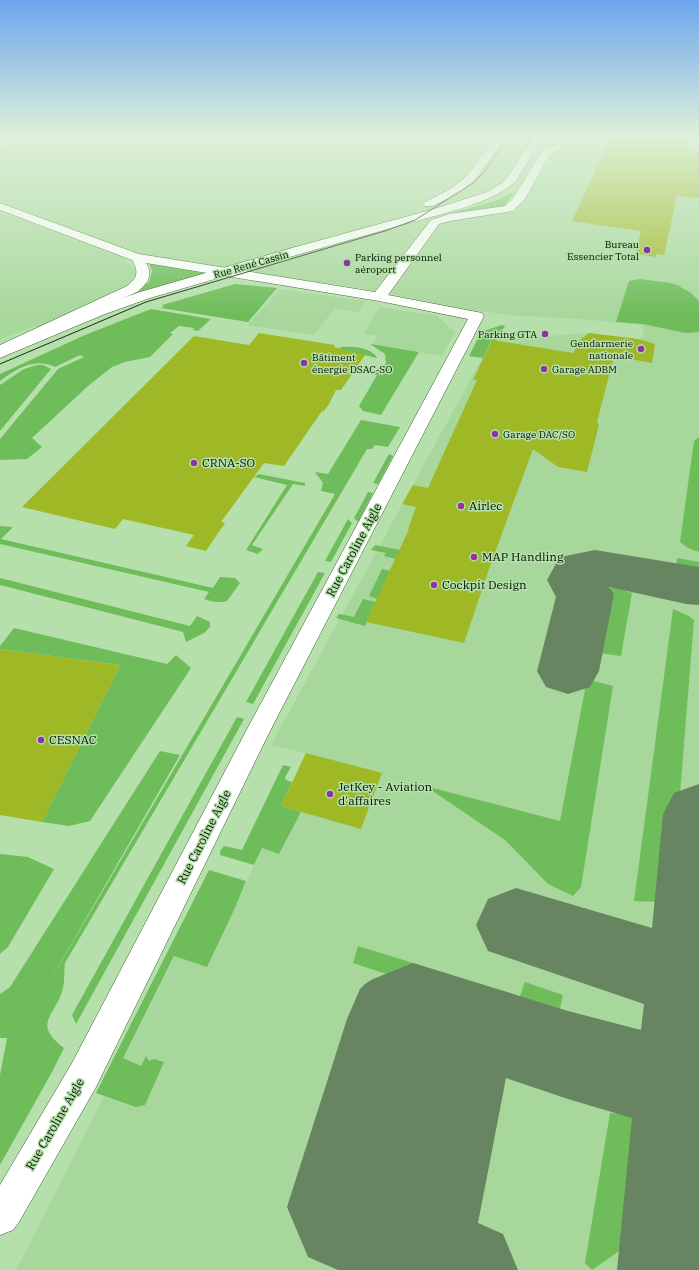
<svg xmlns="http://www.w3.org/2000/svg" width="699" height="1270" font-family="'IBM Plex Serif',serif">
<rect width="100%" height="100%" fill="#b5e0ab"/>
<g fill="#a8d79c">
<polygon points="0,137 699,137 699,1270 16,1270 175,956 191,962 211,959 306,753 271,745 492,340 589,333 638,339 642,338 644,330 641,329 642,325 580,319 509,315 460,308 355,287 218,268 143,255 0,202"/>
<polygon points="0,211 124,258 135,269 137,274 129,288 38,329 33,326 0,340"/>
<polygon points="280,289 366,301 358,312 335,308 314,335 248,325"/>
<polygon points="380,307 437,316 455,332 442,356 372,345 378,336 363,334"/>
</g>
<g fill="#6ebd5a">
<polygon points="514,192 503,208 458,213 456,212 495,201"/>
<polygon points="149,263 208,273 116,300 133,292 149,282 152,271"/>
<polygon points="640,279 670,283 681,286 680,287 690,292 699,301 699,332 685,333 643,324 616,322 629,281"/>
<polygon points="235,284 277,288 248,322 161,308 164,306 162,305"/>
<path d="M151,309L211,319L198,331L193,330L194,328L179,326L170,333L173,334L150,357L125,362L112,367L88,386L32,438L42,447L27,459L0,460V439L58,369L84,357L80,355L55,367C35,357 16,369 0,381V374L85,335Z"/>
<polygon points="502,325 505,326 496,341 491,341 483,358 469,356 481,332"/>
<polygon points="370,344 419,352 381,415 363,411 359,406 377,375 374,374 373,371 386,364 385,354"/>
<path d="M341,347C353,346 368,347 376,356L377,358L339,349Z"/>
<polygon points="37,365 43,365 51,369 0,431 0,385 24,369"/>
<path d="M361,420L400,427L388,447L375,445L372,449H367L65,963C64,972 65,983 62,992C53,1018 33,1024 64,1048L52,1072L0,1165V1075L7,1038H0V994L10,987L160,751L180,755L43,993L335,494L321,491L323,483L315,472L328,474Z"/>
<polygon points="699,437 699,552 688,548 680,542 694,441"/>
<polygon points="389,454 393,456 378,484 373,483"/>
<polygon points="259,474 305,483 305,486 293,484 252,545 263,549 258,554 246,550 287,485 254,477"/>
<polygon points="368,492 373,493 358,522 354,518"/>
<polygon points="348,519 352,523 331,562 325,561"/>
<path d="M0,526L13,527L1,539L213,588L220,577L235,578L240,583L227,601C218,603 213,602 204,599L209,592L0,544Z"/>
<polygon points="375,545 400,550 396,559 384,556 386,553 371,550"/>
<polygon points="677,558 699,562 699,571 676,571"/>
<polygon points="382,569 391,571 377,599 369,596"/>
<polygon points="318,572 325,573 253,704 246,702"/>
<polygon points="0,578 190,626 197,616 210,622 210,627 204,633 186,642 183,632 0,585"/>
<polygon points="613,587 632,593 621,656 599,653 593,649 604,592"/>
<polygon points="363,599 376,602 365,626 336,618 339,614 354,617"/>
<polygon points="673,609 689,616 694,620 672,893 660,902 634,901"/>
<polygon points="14,628 167,664 176,655 191,668 90,821 69,826 42,822 120,665 0,649 0,646"/>
<polygon points="587,679 613,686 581,887 573,896 548,884 505,840 425,786 560,821"/>
<polygon points="237,717 244,719 76,1024 72,1015"/>
<polygon points="283,765 291,767 285,777 286,780 292,782 281,806 301,812 279,854 262,848 254,865 220,855 220,851 224,846 242,850"/>
<polygon points="0,854 28,857 54,869 8,947 0,954"/>
<polygon points="209,870 246,881 235,908 207,967 174,956 123,1058 141,1066 146,1056 149,1061 154,1059 164,1062 145,1105 136,1107 96,1093"/>
<polygon points="358,946 520,996 525,982 563,995 555,1030 353,963"/>
<path d="M610,1113C633,1114 640,1114 651,1136L640,1230L622,1249L592,1270L585,1263Z"/>
</g>
<g fill="none" stroke-linecap="round" stroke-linejoin="round">
<g fill="#678560" fill-rule="evenodd">
<polygon points="595,550 699,567 699,605 686,604 609,587 614,594 599,671 590,687 568,694 546,687 537,671 556,597 547,580 558,560 565,556"/>
<polygon points="699,784 699,1270 617,1270 632,1118 568,1099 506,1078 478,1223 503,1234 518,1270 338,1270 308,1257 287,1207 347,1019 360,989 365,984 373,979 413,963 568,1011 641,1030 644,1004 488,951 476,925 488,899 516,888 652,928 663,814 674,793"/>
</g>
</g>
<g fill="#9fb826">
<polygon points="611,137 690,137 685,150 699,152 699,198 677,196 664,255 656,254 656,257 635,254 641,231 572,221"/>
<polygon points="259,333 335,345 334,347 365,355 341,390 336,390 329,404 324,411 322,411 284,466 264,463 221,522 225,523 206,551 186,546 194,535 123,519 115,529 22,507 194,336 249,345"/>
<polygon points="589,333 638,339 655,344 652,363 614,356 597,422 599,425 587,472 558,467 533,449 489,569 464,643 366,622 409,529 408,529 416,507 402,504 413,485 428,488 477,380 473,380 492,340 573,353 580,340"/>
<polygon points="0,649 120,665 42,822 0,815"/>
<polygon points="306,753 382,773 361,829 281,806"/>
</g>
<g fill="none" stroke-linecap="round" stroke-linejoin="round">
<defs>
<g id="minor">
<polygon points="496,137 506,137 475,180 460,192 433,206 425,206 423,204 425,202 452,188 467,176"/>
<path d="M533,137H543L516,181C495,202 441,214 412,222C375,233 338,243 300,254H292L290,251L292,248L434,209L487,192L502,183L508,177Z"/>
<path d="M557,144L562,147L549,156L525,199L513,211L450,221L439,224L388,295L477,312L482,313L484,316L269,733L96,1087L19,1222L13,1230L0,1235V1185L72,1063L245,733L468,319L379,301L146,263C154,275 147,284 137,292L0,355V345L127,286C138,278 139,271 132,260L0,210V203L139,254L375,292L431,220L449,214L505,206L514,197L541,152Z"/>
</g>
<g id="tertiary">
<polygon points="15,137 29,137 27,139 0,149 0,143"/>
<polygon points="296,247 300,248 302,251 300,254 150,298 105,314 0,358 0,348 95,308 140,292"/>
</g>
</defs>
<use href="#minor" stroke="#365b2d" stroke-width="1"/>
<use href="#tertiary" stroke="#365b2d" stroke-width="1"/>
<use href="#minor" fill="#fff" fill-rule="evenodd"/>
<use href="#tertiary" fill="#fff" fill-rule="evenodd"/>
<polyline stroke="#192a15" stroke-width="1" points="0,364 146,302 385,231 415,220 473,183 485,171 508,137"/>
</g>
<linearGradient id="sky" x2="0" y2="1"><stop stop-color="#6ca6ee"/><stop offset="0.43" stop-color="#def1d9"/><stop offset="1" stop-color="#def1d9" stop-opacity="0"/></linearGradient>
<rect width="699" height="315" fill="url(#sky)"/>
<g fill="#8c34a1" stroke="#b5e0ab" stroke-width="1.5">
<circle cx="647" cy="250" r="4"/>
<circle cx="347" cy="263" r="4"/>
<circle cx="545" cy="334" r="4"/>
<circle cx="641" cy="349" r="4"/>
<circle cx="304" cy="363" r="4"/>
<circle cx="544" cy="369" r="4"/>
<circle cx="495" cy="434" r="4"/>
<circle cx="194" cy="463" r="4"/>
<circle cx="461" cy="506" r="4"/>
<circle cx="474" cy="557" r="4"/>
<circle cx="434" cy="585" r="4"/>
<circle cx="41" cy="740" r="4"/>
<circle cx="330" cy="794" r="4"/>
</g>
<g text-anchor="middle" stroke-width="3" stroke-linejoin="round" paint-order="stroke">
<g font-size="10" fill="#061403" stroke="#b5e0ab" text-anchor="start">
<text x="639" y="248" text-anchor="end">Bureau<tspan x="639" dy="12">Essencier Total</tspan></text>
<text x="355" y="261">Parking personnel<tspan x="355" dy="12">aéroport</tspan></text>
<text x="537" y="338" text-anchor="end">Parking GTA</text>
<text x="633" y="347" text-anchor="end">Gendarmerie<tspan x="633" dy="12">nationale</tspan></text>
<text x="312" y="361">Bâtiment<tspan x="312" dy="12">énergie DSAC-SO</tspan></text>
<text x="552" y="373">Garage ADBM</text>
<text x="503" y="438">Garage DAC/SO</text>
</g>
<g font-size="10" fill="#061403" stroke="#b5e0ab">
<text transform="translate(251 264) rotate(-16)" y="4">Rue René Cassin</text>
</g>
<g font-size="12" fill="#061403" stroke="#b5e0ab" text-anchor="start">
<text x="202" y="467">CRNA-SO</text>
<text x="469" y="510">Airlec</text>
<text x="482" y="561">MAP Handling</text>
<text x="442" y="589">Cockpit Design</text>
<text x="49" y="744">CESNAC</text>
<text x="338" y="791">JetKey - Aviation<tspan x="338" dy="14">d'affaires</tspan></text>
</g>
<g font-size="12" fill="#061403" stroke="#b5e0ab">
<text transform="translate(354 550) rotate(-62)" y="4">Rue Caroline Aigle</text>
<text transform="translate(204 837) rotate(-63)" y="4">Rue Caroline Aigle</text>
<text transform="translate(55 1124) rotate(-60)" y="4">Rue Caroline Aigle</text>
</g>
</g>
</svg>
